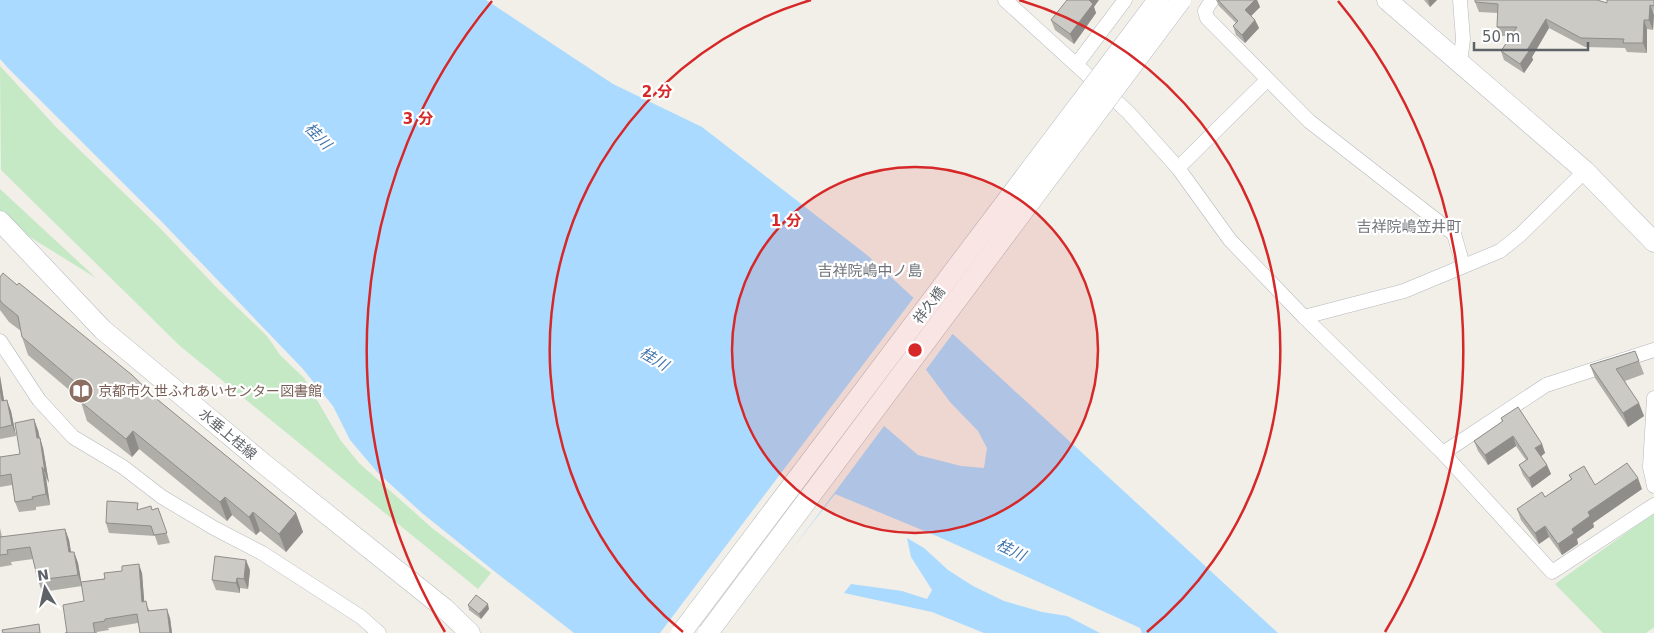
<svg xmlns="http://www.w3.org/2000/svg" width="1654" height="633" font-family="'DejaVu Sans','Noto Sans JP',sans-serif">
<rect width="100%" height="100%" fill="#f1efe8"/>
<g fill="#c5e8c5">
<polygon points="0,66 56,127 160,228 216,287 267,336 280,355 304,378 341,441 359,463 432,528 491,573 478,589 180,346 1,170"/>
<polygon points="0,189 96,278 9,224 0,214"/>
<polygon points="1654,513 1654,627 1646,633 1603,633 1555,584"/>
</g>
<g fill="#aadaff" fill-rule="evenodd">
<path d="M0,0H486L613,84L702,127L867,255L1278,633H1142L1140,628L939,537L835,494L727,633H574L494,571L422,513L378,473L350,440L333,406L302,368L162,222L7,67L0,59ZM924,367L950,402L978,431L987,448L984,468L961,466L918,455L883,425Z"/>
<polygon points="907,538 924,548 948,570 973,586 1004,601 1042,612 1067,616 1100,633 984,633 932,612 844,593 851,584 902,591 927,599 932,590 911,557"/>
</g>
<polygon fill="#f1efe8" points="915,296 954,332 730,633 660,633"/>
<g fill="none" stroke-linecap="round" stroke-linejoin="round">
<defs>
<g id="street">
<polyline points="1005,0 1128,112 1178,168 1230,240 1304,317 1443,453 1552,572 1654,505"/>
<polyline points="1212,0 1205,11 1207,18 1309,121 1454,234 1463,265"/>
<polyline points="1460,0 1463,39 1460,63"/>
<polyline points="1076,65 1125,0"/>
<polyline points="1178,168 1267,80"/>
<polyline points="1304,317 1404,291 1500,251 1520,235 1585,171"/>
<polyline points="0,341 39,400 73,437 123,467 162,497 214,528 262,553 361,617 379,633"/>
<polyline points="1654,398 1650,467 1654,486"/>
<polyline points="1443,453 1546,385 1654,350"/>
</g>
<g id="secondary">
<polyline points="1387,0 1585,171 1654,242"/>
<polyline points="0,221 103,330 264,464 444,608 470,633"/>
</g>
</defs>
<use href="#street" stroke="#b5b8bc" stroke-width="15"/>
<use href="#secondary" stroke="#b6babf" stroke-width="21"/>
<use href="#street" stroke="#fff" stroke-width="14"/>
<use href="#secondary" stroke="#fff" stroke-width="20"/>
<defs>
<g id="secondary-bridge">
<polyline points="681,633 1158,0"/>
<polyline points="708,633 1181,0"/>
</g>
</defs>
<use href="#secondary-bridge" stroke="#b6babf" stroke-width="21" stroke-linecap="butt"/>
<use href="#secondary-bridge" stroke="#fff" stroke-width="20"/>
</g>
<g fill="#afaea9">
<polygon points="1216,0 1257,0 1260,7 1251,16 1255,20 1259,28 1245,43 1236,35 1233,26 1236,23 1219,6"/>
<polygon points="1424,0 1437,0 1430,7"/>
<polygon points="1654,0 1653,30 1647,29 1647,53 1627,52 1625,48 1585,47 1549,28 1532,57 1533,60 1524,73 1504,60 1501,51 1511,36 1500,36 1497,27 1498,13 1479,12 1475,2 1607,3"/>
<polygon points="1094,7 1096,13 1074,44 1055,30 1051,20"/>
<polygon points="0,277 158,400 296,513 303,532 286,552 260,531 256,535 232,515 227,521 139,449 132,457 87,421 81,402 81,400 28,355 22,337 21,331 9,322 0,310"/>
<polygon points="1635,351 1644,374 1625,381 1644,416 1628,427 1595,378 1590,365"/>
<polygon points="0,376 4,401 11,411 16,436 0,439"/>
<polygon points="1501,418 1542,444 1545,453 1541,456 1547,465 1551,474 1532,488 1523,475 1519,465 1526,460 1516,446 1488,465 1478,451 1474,441 1502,422"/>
<polygon points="38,430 40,438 43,448 49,483 46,478 50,505 36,507 36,510 19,512 15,502 12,485 0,487 0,457 20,454"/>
<polygon points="1569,475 1595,485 1642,489 1593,523 1594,527 1577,539 1578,544 1562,555 1549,537 1539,544 1521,520 1517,509 1545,497 1571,479"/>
<polygon points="158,508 170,543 158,545 155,536 109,533 106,523 140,509 152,510"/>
<polygon points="0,528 2,537 65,529 69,540 71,552 74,552 78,563 81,582 142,573 144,601 150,611 170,618 172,633 140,633 138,623 108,628 109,630 97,632 97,633 65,633 67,633 84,601 82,586 42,592 38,580 33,559 11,562 12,565 0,567"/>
<polygon points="250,570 248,589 240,588 240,593 216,590 212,580"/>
<polygon points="468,605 489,609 481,619 469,610"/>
</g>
<g fill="#8f8d8a">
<polygon points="1089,0 1099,0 1094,7 1096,13 1074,44 1070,34"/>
<polygon points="1255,0 1257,0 1260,7 1248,19 1245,10"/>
<polygon points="1428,0 1437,0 1430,7"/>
<polygon points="1650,5 1654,15 1653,30 1649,20"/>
<polygon points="1546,19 1549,28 1532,57 1533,60 1524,73 1520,64 1527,50"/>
<polygon points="1255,20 1259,28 1245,43 1242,35"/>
<polygon points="1644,20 1647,29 1647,53 1643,43"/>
<polygon points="0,376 6,412 2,401 0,388"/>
<polygon points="7,400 11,411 16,436 12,425"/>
<polygon points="1639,403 1644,416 1628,427 1623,413"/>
<polygon points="34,419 38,430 40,441 40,438 43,448 49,483 45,472 37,438"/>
<polygon points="133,431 139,449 132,457 126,439"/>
<polygon points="1513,436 1516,446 1488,465 1485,455"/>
<polygon points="1542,444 1545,453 1539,458 1535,448"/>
<polygon points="1547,465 1551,474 1532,488 1529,478"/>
<polygon points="42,467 46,478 50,505 46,494"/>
<polygon points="1638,478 1642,489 1593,523 1594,527 1577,539 1578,544 1562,555 1558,544 1588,512"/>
<polygon points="225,497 232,515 227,521 220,502"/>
<polygon points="253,512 260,531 256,535 249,517"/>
<polygon points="296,513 303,532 286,552 279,534"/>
<polygon points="1545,526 1549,537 1539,544 1535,533"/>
<polygon points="65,529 69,540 73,564 69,552"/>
<polygon points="74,552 78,563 82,586 78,575"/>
<polygon points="246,560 250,570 248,589 244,579"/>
<polygon points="139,564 142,573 145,611 142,602"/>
<polygon points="237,578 240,588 240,593 236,583"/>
<polygon points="488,604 489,609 481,619 479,614"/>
<polygon points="167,609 170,618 172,633 170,633"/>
</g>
<g fill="#cccac5" stroke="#8f8d8a">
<polygon points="1067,0 1089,0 1093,4 1070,34 1051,20"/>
<polygon points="1218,0 1255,0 1245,10 1255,20 1242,35 1233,26 1238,21"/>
<polygon points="1475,0 1597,0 1607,3 1607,0 1654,0 1654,6 1650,5 1649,20 1644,20 1643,43 1623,43 1624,39 1581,38 1546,19 1527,50 1529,51 1520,64 1501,51 1517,27 1497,27 1498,4 1475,2"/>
<polygon points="3,273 17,285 19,283 132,375 158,400 296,513 279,534 253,512 249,517 225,497 220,502 133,431 126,439 81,402 82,388 22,337 18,316 2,303 0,300 0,277"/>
<polygon points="1635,351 1639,361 1616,369 1639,403 1623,413 1590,365"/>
<polygon points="0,388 2,401 7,400 12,425 0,428"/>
<polygon points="1518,407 1542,444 1535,448 1547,465 1529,478 1519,465 1528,459 1513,436 1485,455 1474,441 1503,421 1501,418"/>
<polygon points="34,419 37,438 40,438 45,472 42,467 46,494 32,497 33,499 15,502 11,474 0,476 0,457 20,454 15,423"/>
<polygon points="1627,463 1638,478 1588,512 1590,516 1572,529 1574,533 1558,544 1545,526 1535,533 1517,509 1542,492 1545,497 1572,479 1569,475 1584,466 1595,485"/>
<polygon points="107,501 138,503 137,510 151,506 152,510 158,508 167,533 154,535 151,526 106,523"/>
<polygon points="65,529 69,552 74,552 78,575 38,580 30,547 7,550 8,554 0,555 0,537"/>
<polygon points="215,556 246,560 244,579 237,578 236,583 212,580"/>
<polygon points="139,564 142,602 146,601 148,611 167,609 170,633 140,633 137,614 105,619 105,621 93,623 95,633 65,633 67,633 63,605 84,601 81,582 105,579 104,573 122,571 122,566"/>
<polygon points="476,595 488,604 479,614 468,605"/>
<polygon points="39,624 40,633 3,633 2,630"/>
</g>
<circle cx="915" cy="350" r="183" fill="#d62828" fill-opacity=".12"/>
<g fill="none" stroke="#d62828" stroke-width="2.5">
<circle cx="915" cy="350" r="183"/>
<path d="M683 632A365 365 0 0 1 811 0M1019 0A365 365 0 0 1 1147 632"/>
<path d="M445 632A548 548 0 0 1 492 1M1338 1A548 548 0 0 1 1385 632"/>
</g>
<defs>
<symbol id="library-disc" viewBox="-11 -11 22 22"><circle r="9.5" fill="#8d6e63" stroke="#fff"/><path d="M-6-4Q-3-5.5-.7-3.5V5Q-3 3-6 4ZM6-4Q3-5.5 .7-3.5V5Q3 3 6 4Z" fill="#fff"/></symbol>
</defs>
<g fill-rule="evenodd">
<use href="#library-disc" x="67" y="377" width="28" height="28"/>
</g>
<g text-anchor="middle" stroke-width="4.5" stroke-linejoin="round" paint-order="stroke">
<g font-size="14" fill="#5f6368" stroke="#fff">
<text transform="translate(929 305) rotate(-53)" y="5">祥久橋</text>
<text transform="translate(228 434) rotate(40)" y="5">水垂上桂線</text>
</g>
<g font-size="14" fill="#785e54" stroke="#fff" text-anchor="start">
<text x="98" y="396">京都市久世ふれあいセンター図書館</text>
</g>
<g font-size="15" font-style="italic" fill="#4174aa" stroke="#fff">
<text transform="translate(318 136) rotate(46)" y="5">桂川</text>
<text transform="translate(654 359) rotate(31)" y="5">桂川</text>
<text transform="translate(1011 550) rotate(26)" y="5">桂川</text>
</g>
<g font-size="15" fill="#70757a" stroke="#fff">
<text x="1409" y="232">吉祥院嶋笠井町</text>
<text x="870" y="276">吉祥院嶋中ノ島</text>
</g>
</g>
<circle cx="915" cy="350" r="8" fill="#d62828" stroke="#fff" stroke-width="2.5"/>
<g font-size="15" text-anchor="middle" font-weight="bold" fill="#d62828" stroke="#fff" stroke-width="4.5" stroke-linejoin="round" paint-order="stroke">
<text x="657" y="97">2 分</text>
<text x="418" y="124">3 分</text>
<text x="786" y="226">1 分</text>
</g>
<g transform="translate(45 588) rotate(351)" stroke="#ffffff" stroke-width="4" paint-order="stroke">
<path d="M0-4L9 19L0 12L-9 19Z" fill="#5f6368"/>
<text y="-8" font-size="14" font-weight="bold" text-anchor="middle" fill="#5f6368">N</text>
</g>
<path d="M1474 42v8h114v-8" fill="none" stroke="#5f6368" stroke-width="2.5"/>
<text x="1482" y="42" font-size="15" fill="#5f6368" stroke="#ffffff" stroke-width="4" paint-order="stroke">50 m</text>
</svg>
